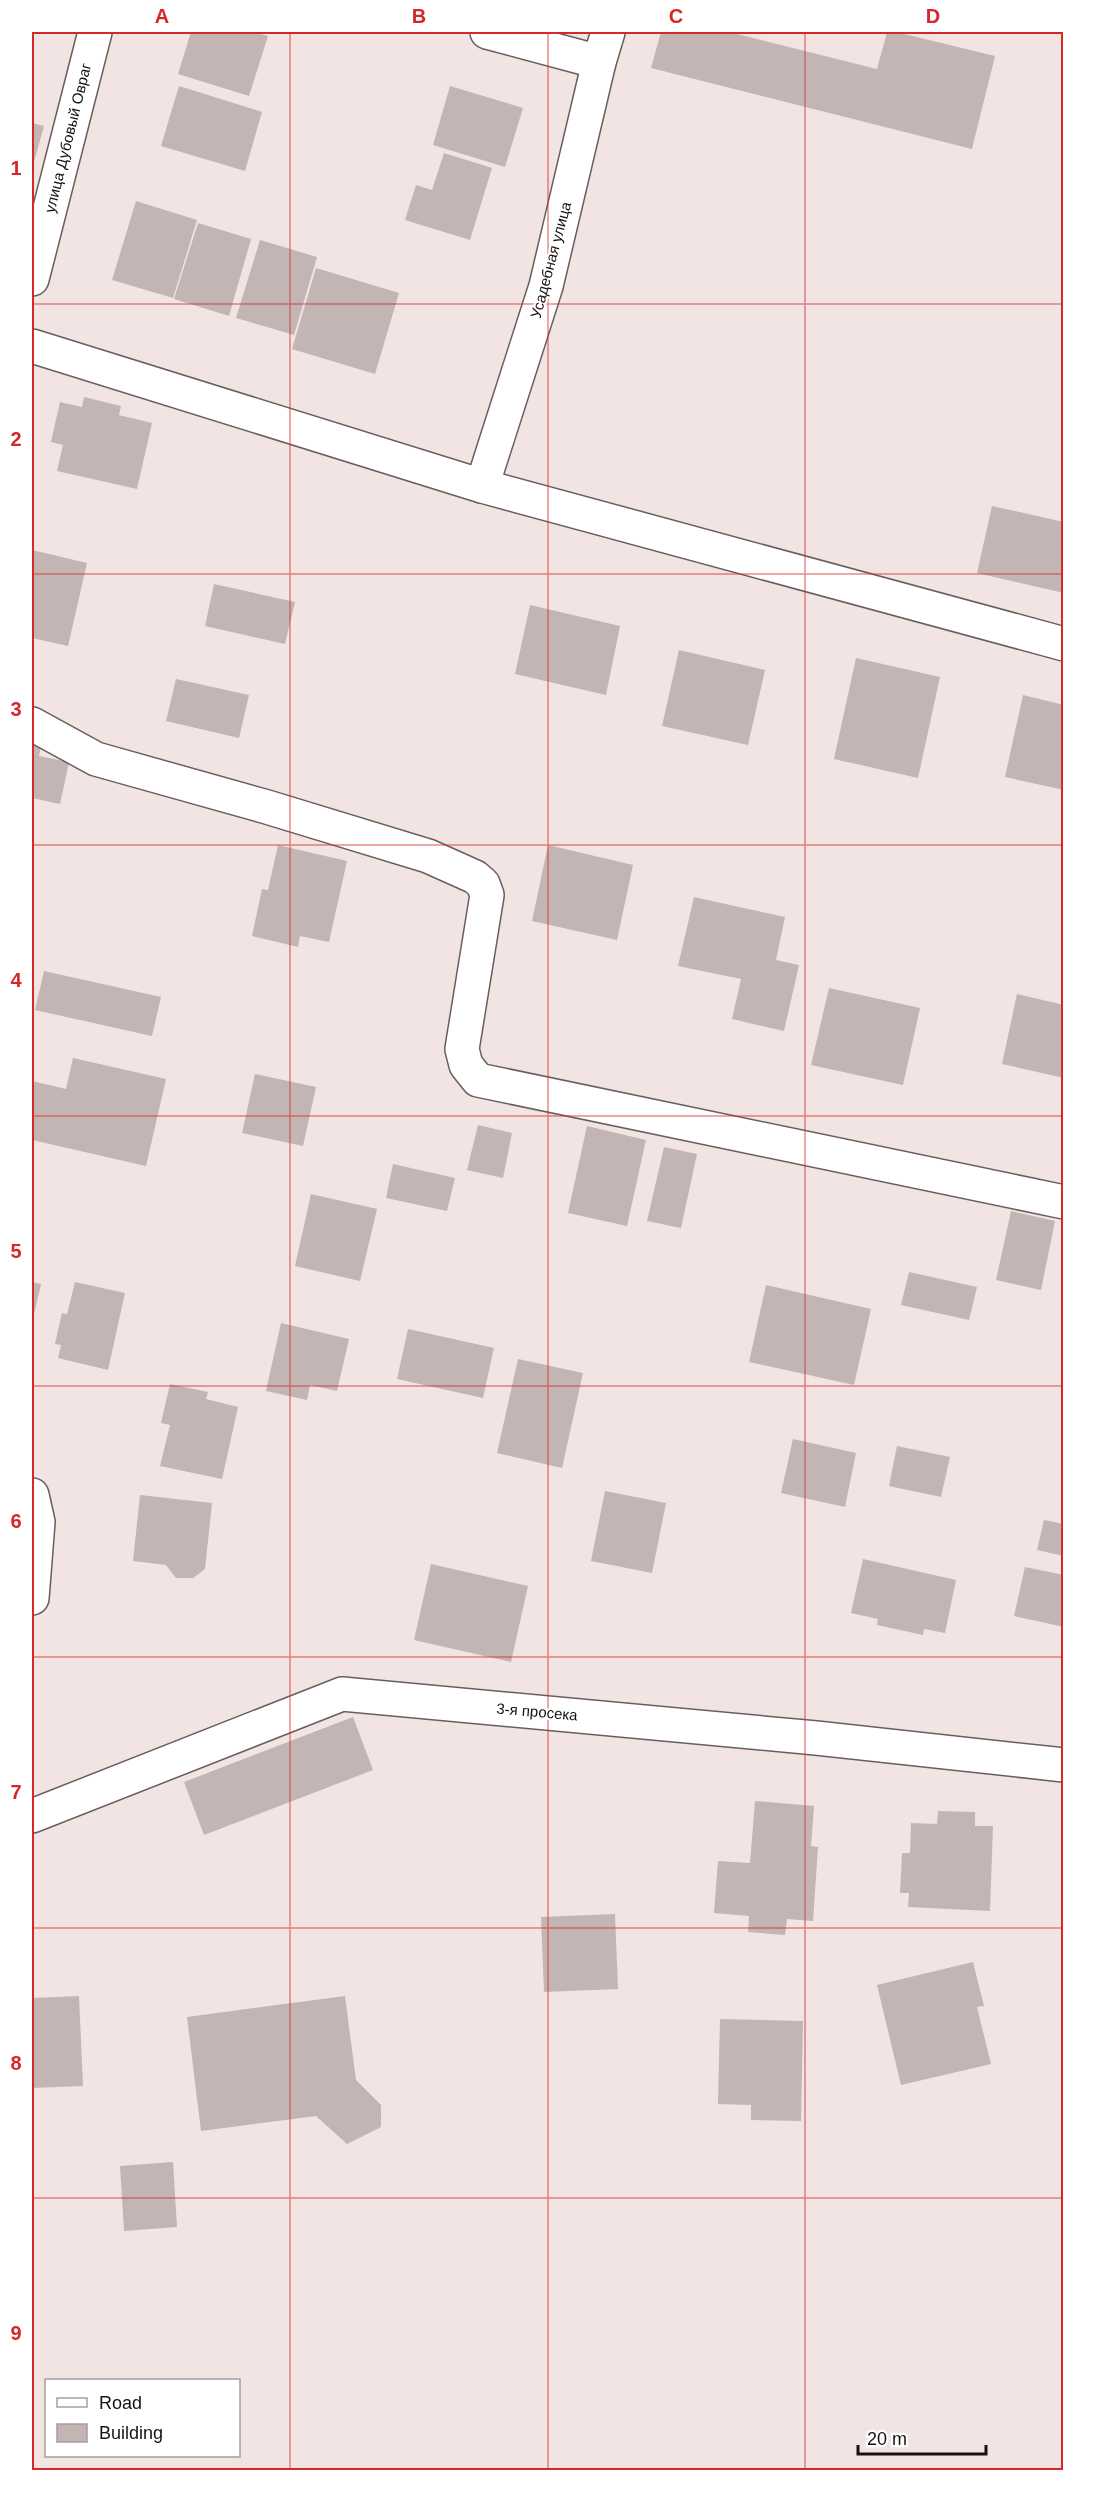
<svg xmlns="http://www.w3.org/2000/svg" width="1095" height="2502" font-family="Helvetica,sans-serif">
<rect width="100%" height="100%" fill="#f1e4e2"/>
<g fill="#c2b5b3">
<polygon points="191,32 253,32 268,36 249,96 178,74"/>
<polygon points="661,32 729,32 877,69 887,32 896,32 995,56 972,149 651,68"/>
<polygon points="179,86 262,112 245,171 161,146"/>
<polygon points="450,86 523,108 505,167 433,145"/>
<polygon points="32,123 44,126 32,169"/>
<polygon points="444,153 492,168 470,240 405,220 416,185 432,190"/>
<polygon points="136,201 197,220 173,298 112,280"/>
<polygon points="198,223 251,239 229,316 174,299"/>
<polygon points="260,240 317,257 294,335 236,318"/>
<polygon points="316,268 399,293 375,374 292,349"/>
<polygon points="84,397 121,406 119,415 152,423 137,489 57,471 63,445 51,442 60,402 82,407"/>
<polygon points="992,506 1064,522 1064,593 977,573"/>
<polygon points="32,550 87,563 68,646 32,638"/>
<polygon points="214,584 295,602 285,644 205,626"/>
<polygon points="530,605 620,626 606,695 515,674"/>
<polygon points="679,650 765,670 748,745 662,726"/>
<polygon points="856,658 940,677 918,778 834,759"/>
<polygon points="176,679 249,695 239,738 166,721"/>
<polygon points="1023,695 1064,705 1064,790 1005,777"/>
<polygon points="32,729 44,732 39,756 69,762 60,804 32,798"/>
<polygon points="278,845 347,861 329,942 300,936 298,947 252,936 262,889 268,890"/>
<polygon points="548,845 633,865 617,940 532,921"/>
<polygon points="694,897 785,917 776,960 799,965 784,1031 732,1019 741,979 678,966"/>
<polygon points="44,971 161,997 152,1036 35,1010"/>
<polygon points="829,988 920,1008 903,1085 811,1065"/>
<polygon points="1017,994 1064,1005 1064,1078 1002,1064"/>
<polygon points="73,1058 166,1079 146,1166 32,1140 32,1081 66,1089"/>
<polygon points="255,1074 316,1087 303,1146 242,1133"/>
<polygon points="478,1125 512,1133 503,1178 467,1170"/>
<polygon points="587,1126 646,1140 627,1226 568,1213"/>
<polygon points="664,1147 697,1154 681,1228 647,1221"/>
<polygon points="393,1164 455,1178 447,1211 386,1198"/>
<polygon points="311,1194 377,1209 360,1281 295,1266"/>
<polygon points="1011,1211 1055,1221 1041,1290 996,1280"/>
<polygon points="909,1272 977,1287 969,1320 901,1305"/>
<polygon points="32,1282 41,1284 32,1323"/>
<polygon points="75,1282 125,1293 108,1370 58,1358 61,1345 55,1344 62,1313 67,1314"/>
<polygon points="766,1285 871,1309 854,1385 749,1362"/>
<polygon points="281,1323 349,1339 337,1391 310,1385 307,1400 266,1391"/>
<polygon points="408,1329 494,1348 483,1398 397,1379"/>
<polygon points="518,1359 583,1373 562,1468 497,1453"/>
<polygon points="170,1384 208,1392 206,1399 238,1407 222,1479 160,1466 170,1425 161,1423"/>
<polygon points="793,1439 856,1453 845,1507 781,1493"/>
<polygon points="897,1446 950,1457 941,1497 889,1486"/>
<polygon points="605,1491 666,1503 652,1573 591,1561"/>
<polygon points="140,1495 212,1503 205,1569 193,1578 176,1578 166,1565 133,1561"/>
<polygon points="1044,1520 1064,1524 1064,1556 1037,1550"/>
<polygon points="863,1559 956,1580 945,1633 924,1629 923,1635 877,1625 878,1619 851,1613"/>
<polygon points="431,1564 528,1586 511,1662 414,1640"/>
<polygon points="1025,1567 1064,1575 1064,1627 1014,1616"/>
<polygon points="353,1717 373,1770 204,1835 184,1782"/>
<polygon points="755,1801 814,1806 811,1846 818,1847 813,1921 787,1919 785,1935 748,1932 749,1916 714,1913 718,1861 750,1863"/>
<polygon points="938,1811 975,1812 975,1826 993,1826 990,1911 908,1907 909,1893 900,1893 902,1853 910,1853 911,1823 937,1824"/>
<polygon points="615,1914 618,1989 544,1992 541,1917"/>
<polygon points="973,1962 984,2006 977,2007 991,2064 901,2085 877,1985"/>
<polygon points="79,1996 83,2086 32,2088 32,1998"/>
<polygon points="345,1996 356,2080 381,2105 381,2127 347,2144 316,2116 201,2131 187,2017"/>
<polygon points="720,2019 803,2021 801,2121 751,2120 751,2105 718,2104"/>
<polygon points="173,2162 177,2227 124,2231 120,2166"/>
</g>
<g fill="none" stroke-linecap="round" stroke-linejoin="round">
<defs>
<g id="minor">
<polyline points="487,32 599,62"/>
<polyline points="32,279 95,32"/>
<polyline points="32,346 482,486 1064,644"/>
<polyline points="482,486 546,286 599,62 608,32"/>
<polyline points="32,724 96,759 267,807 428,856 475,877 483,884 487,895 462,1049 466,1065 478,1080 1064,1202"/>
<polyline points="32,1495 38,1522 32,1598"/>
<polyline points="32,1816 342,1694 816,1738 1064,1765"/>
</g>
</defs>
<use href="#minor" stroke="#695e5c" stroke-width="36"/>
<use href="#minor" stroke="#fff" stroke-width="33"/>
</g>
<path fill="none" stroke="#d62828" stroke-width="1.5" stroke-opacity="0.55" d="M290,32V2470M548,32V2470M805,32V2470M32,304H1064M32,574H1064M32,845H1064M32,1116H1064M32,1386H1064M32,1657H1064M32,1928H1064M32,2198H1064"/>
<g text-anchor="middle" stroke-width="4.5" stroke-linejoin="round" paint-order="stroke">
<g font-size="15" fill="#171212" stroke="#fff">
<text transform="translate(68 138) rotate(-76)" y="5">улица Дубовый Овраг</text>
<text transform="translate(551 260) rotate(-75)" y="5">Усадебная улица</text>
<text transform="translate(537 1712) rotate(5)" y="5">3-я просека</text>
</g>
</g>
<rect width="1095" height="2502" fill="none" stroke="#ffffff" stroke-width="66"/>
<rect x="45" y="2379" width="195" height="78" fill="#ffffff" stroke="#a2a0a0" stroke-width="1.5"/>
<rect x="57" y="2398" width="30" height="9" fill="#ffffff" stroke="#a2a0a0" stroke-width="1.5"/>
<text x="99" y="2409" font-size="18" fill="#171212">Road</text>
<rect x="57" y="2424" width="30" height="18" fill="#c2b5b3" stroke="#a2a0a0" stroke-width="1.5"/>
<text x="99" y="2439" font-size="18" fill="#171212">Building</text>
<path d="M858 2445v9h128v-9" fill="none" stroke="#171212" stroke-width="3"/>
<text x="867" y="2445" font-size="18" fill="#171212" stroke="#ffffff" stroke-width="4.5" paint-order="stroke">20 m</text>
<rect x="33" y="33" width="1029" height="2436" fill="none" stroke="#d62828" stroke-width="2"/>
<g font-size="20" text-anchor="middle" font-weight="bold" fill="#d62828">
<text x="162" y="23">A</text>
<text x="419" y="23">B</text>
<text x="676" y="23">C</text>
<text x="933" y="23">D</text>
<text x="16" y="175">1</text>
<text x="16" y="446">2</text>
<text x="16" y="716">3</text>
<text x="16" y="987">4</text>
<text x="16" y="1258">5</text>
<text x="16" y="1528">6</text>
<text x="16" y="1799">7</text>
<text x="16" y="2070">8</text>
<text x="16" y="2340">9</text>
</g>
</svg>
